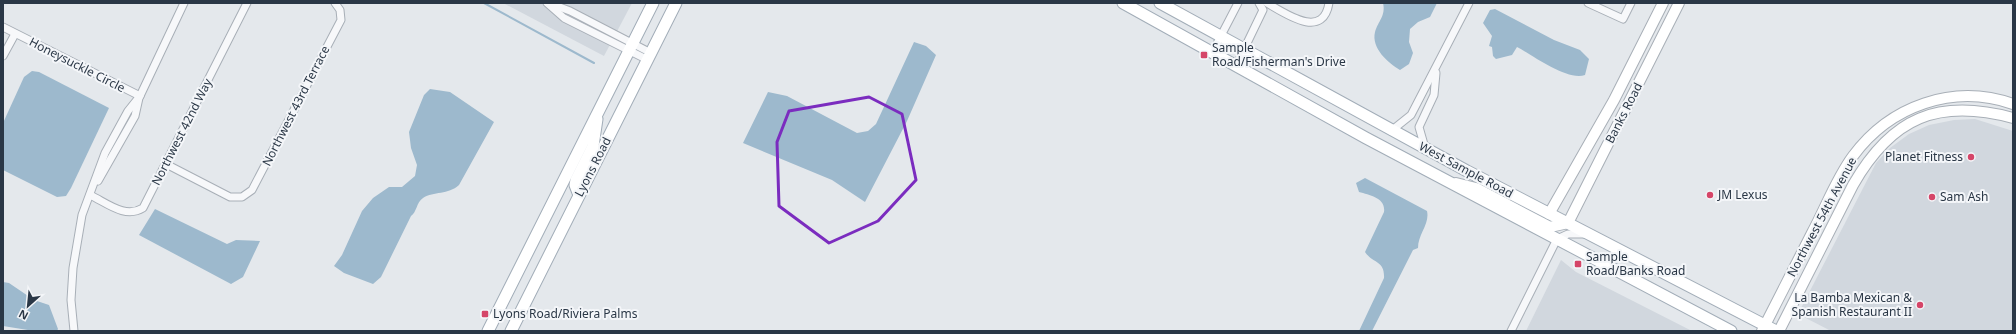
<svg xmlns="http://www.w3.org/2000/svg" width="2016" height="334" font-family="'Noto Sans',sans-serif">
<rect width="100%" height="100%" fill="#e4e8ec"/>
<g fill="#d1d7de">
<polygon points="503,3 632,3 604,56"/>
<polygon points="1975,119 2013,131 2013,331 1831,331 1798,314 1876,163 1890,148 1909,134 1929,125 1954,120"/>
<polygon points="1561,260 1576,272 1692,331 1526,331"/>
</g>
<g fill="#9db9cd">
<path d="M1383,3H1437L1430,17L1418,22L1410,29L1409,42L1413,53L1409,64L1400,70C1388,63 1371,48 1375,32C1378,21 1386,16 1383,3Z"/>
<path d="M1495,9L1554,40L1580,50L1589,59L1585,75C1567,81 1534,56 1517,47L1512,55L1496,59L1493,56L1492,47L1489,46L1492,36L1483,23L1490,10Z"/>
<polygon points="914,42 926,46 936,55 907,121 865,202 832,180 743,143 768,92 787,96 857,133 868,131 876,124"/>
<polygon points="32,71 39,72 109,108 71,188 66,196 57,197 3,170 3,123 24,77"/>
<path d="M430,89L450,92L494,122L459,185C448,195 434,191 423,198C416,203 417,212 411,216L381,277L373,284L344,273L334,266L342,255L362,211L373,198L389,187H402L415,176L417,165L411,148L409,132L424,95Z"/>
<path d="M1365,178L1427,211C1430,224 1418,234 1418,248L1413,250L1372,331H1359L1384,278C1385,260 1373,264 1365,252L1384,212C1386,198 1370,195 1359,192L1356,183Z"/>
<polygon points="155,209 227,244 236,240 260,241 243,277 231,284 139,235"/>
<polygon points="3,282 9,283 34,300 49,305 58,329 57,331 34,331 3,326"/>
</g>
<g fill="none" stroke-linecap="round" stroke-linejoin="round">
<polyline stroke="#9db9cd" stroke-width="2" points="484,3 594,63"/>
<defs>
<g id="street">
<polyline points="547,3 564,18 648,60"/>
<polyline points="549,3 570,11 651,53"/>
<path d="M1267,3C1286,14 1323,40 1329,3"/>
<polyline points="1588,3 1623,19 1631,3"/>
<polyline points="3,27 140,96"/>
<polyline points="1212,53 1238,3"/>
<polyline points="3,56 15,34"/>
<polyline points="1236,66 1263,10 1259,3"/>
<polyline points="1391,131 1411,115 1469,3"/>
<polyline points="1425,148 1419,127 1434,95 1436,73"/>
<polyline points="166,164 230,197 242,197 252,190 341,20 340,10 335,3"/>
<polyline points="98,181 135,116 139,98"/>
<path d="M90,195C107,203 125,219 143,208L247,3"/>
<polyline points="74,331 71,300 73,268 82,215 105,153 128,111 140,96 184,3"/>
<polyline points="1511,331 1557,239 1568,234 1585,234"/>
</g>
<g id="secondary">
<polyline points="1456,183 1476,188 1550,227 1568,223 1679,3"/>
<polyline points="1549,214 1614,100 1663,3"/>
<path d="M1762,331C1779,297 1796,264 1813,231C1826,207 1836,179 1853,156C1890,106 1953,83 2013,104"/>
<path d="M1779,331L1853,185C1892,117 1938,98 2013,118"/>
</g>
<g id="primary">
<polyline points="1123,3 1366,138 1731,331"/>
<polyline points="1160,3 1467,171 1776,331"/>
<polyline points="579,195 575,185 576,180 593,146 597,119"/>
<polyline points="488,331 653,3"/>
<polyline points="511,331 676,3"/>
</g>
</defs>
<use href="#street" stroke="#a8afb7" stroke-width="9"/>
<use href="#secondary" stroke="#a8afb7" stroke-width="12"/>
<use href="#primary" stroke="#a2adb8" stroke-width="13"/>
<use href="#street" stroke="#f7f8fa" stroke-width="7"/>
<use href="#secondary" stroke="#fff" stroke-width="10"/>
<use href="#primary" stroke="#fff" stroke-width="11"/>
</g>
<path fill="none" stroke="#7b2cbf" stroke-width="3" stroke-linejoin="round" d="M869,97L902,114L916,180L878,221L829,243L779,206L777,142L789,111Z"/>
<g fill="#d54568" stroke="#f4f6f9" stroke-width="1.5">
<rect x="1200" y="51" width="8" height="8" rx="2"/>
<circle cx="1971" cy="157" r="4"/>
<circle cx="1710" cy="195" r="4"/>
<circle cx="1932" cy="197" r="4"/>
<rect x="1574" y="260" width="8" height="8" rx="2"/>
<circle cx="1920" cy="305" r="4"/>
<rect x="481" y="310" width="8" height="8" rx="2"/>
</g>
<g text-anchor="middle" stroke-width="4" stroke-linejoin="round" paint-order="stroke">
<g font-size="12" fill="#2a3746" stroke="#f4f6f9" text-anchor="start">
<text x="1212" y="52">Sample<tspan x="1212" dy="14">Road/Fisherman's Drive</tspan></text>
<text x="1963" y="161" text-anchor="end">Planet Fitness</text>
<text x="1718" y="199">JM Lexus</text>
<text x="1940" y="201">Sam Ash</text>
<text x="1586" y="261">Sample<tspan x="1586" dy="14">Road/Banks Road</tspan></text>
<text x="1912" y="302" text-anchor="end">La Bamba Mexican &amp;<tspan x="1912" dy="14">Spanish Restaurant II</tspan></text>
<text x="493" y="318">Lyons Road/Riviera Palms</text>
</g>
<g font-size="12" fill="#2a3746" stroke="#f4f6f9">
<text transform="translate(77 65) rotate(27)" y="4">Honeysuckle Circle</text>
<text transform="translate(296 106) rotate(-63)" y="4">Northwest 43rd Terrace</text>
<text transform="translate(1624 113) rotate(-63)" y="4">Banks Road</text>
<text transform="translate(182 132) rotate(-63)" y="4">Northwest 42nd Way</text>
<text transform="translate(593 167) rotate(-63)" y="4">Lyons Road</text>
<text transform="translate(1466 170) rotate(28)" y="4">West Sample Road</text>
<text transform="translate(1822 217) rotate(-62)" y="4">Northwest 54th Avenue</text>
</g>
</g>
<rect width="2016" height="334" fill="none" stroke="#2a3746" stroke-width="8"/>
<g transform="translate(28 306) rotate(207)" stroke="#f4f6f9" stroke-width="3" paint-order="stroke">
<path d="M0-3L7 15L0 10L-7 15Z" fill="#2a3746"/>
<text y="-6" font-size="11" font-weight="bold" text-anchor="middle" fill="#2a3746">N</text>
</g>
</svg>
